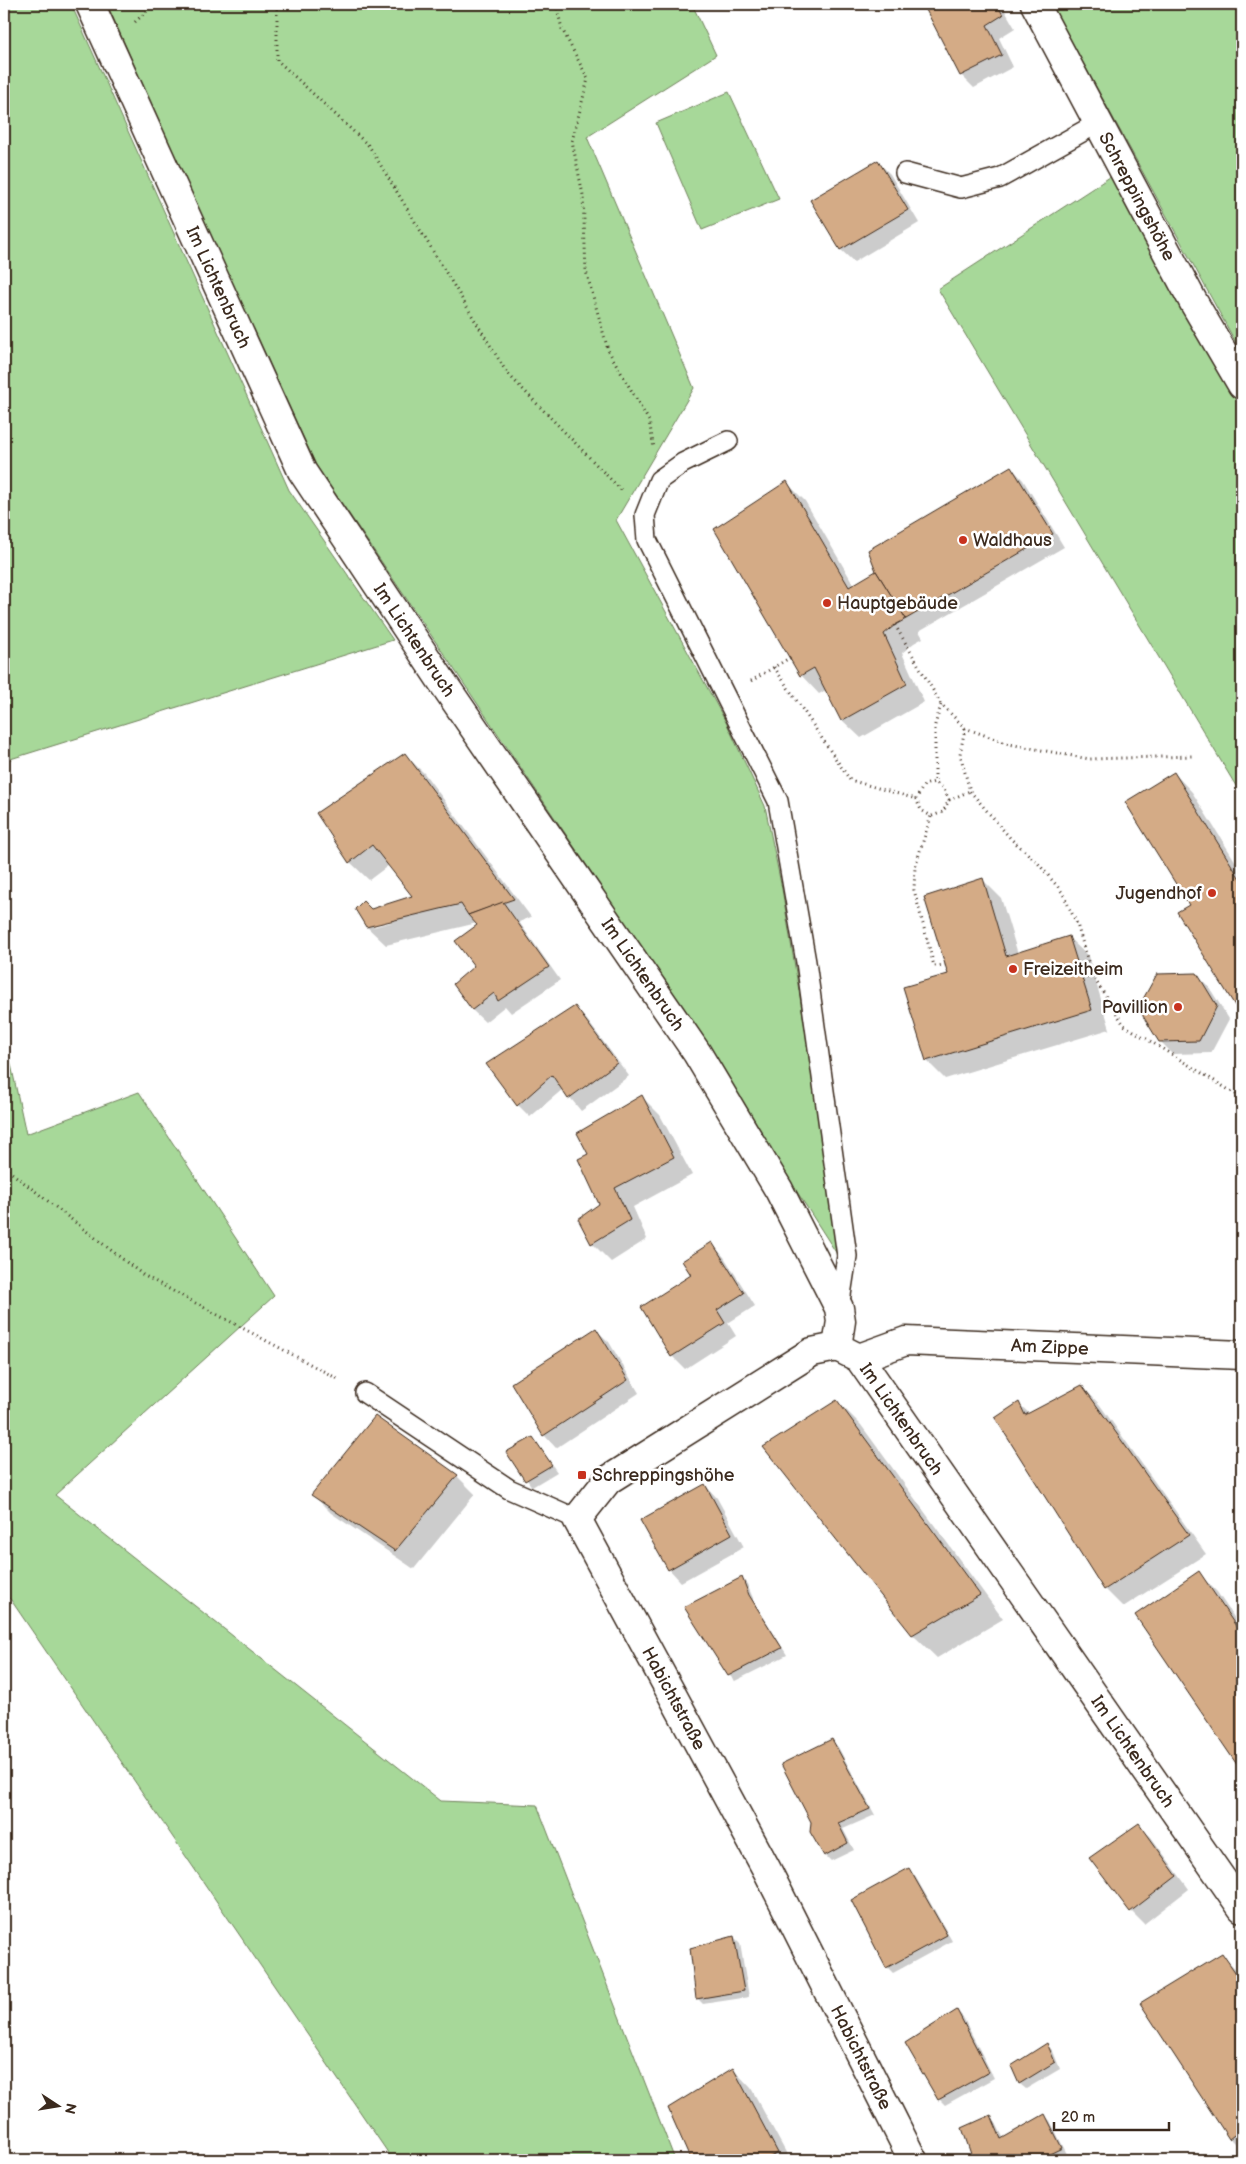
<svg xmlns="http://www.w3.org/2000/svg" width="1246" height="2164" font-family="'Balsamiq Sans',sans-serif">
<rect width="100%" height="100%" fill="#fff"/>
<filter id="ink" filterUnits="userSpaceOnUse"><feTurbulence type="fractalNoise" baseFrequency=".02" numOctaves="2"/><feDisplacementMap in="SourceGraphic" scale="10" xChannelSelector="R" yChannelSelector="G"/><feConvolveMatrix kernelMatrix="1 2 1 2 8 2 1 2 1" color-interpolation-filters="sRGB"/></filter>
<g filter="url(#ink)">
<g fill="#a7d899" stroke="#71815c">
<polygon points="4,4 71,4 289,490 393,640 4,761"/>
<polygon points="107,4 692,4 716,55 587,137 694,388 616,520 727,724 765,806 782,889 804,1021 837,1254 594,876 316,465 178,164"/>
<polygon points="1051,4 1242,4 1242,354"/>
<polygon points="729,92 779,199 702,230 656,123"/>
<polygon points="1113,175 1242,405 1242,796 938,289"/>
<polygon points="4,1032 26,1134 139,1092 274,1296 55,1495 441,1801 537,1805 675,2160 393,2160 11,1600 4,1593"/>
</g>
<g fill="#0003" fill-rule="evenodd">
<polygon points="925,4 1001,4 1015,28 999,38 1013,67 974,88 961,75"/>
<polygon points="878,162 890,174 919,223 854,262 841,250 812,201"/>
<polygon points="1011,467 1023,480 1064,547 919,631 923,638 914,643 902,653 924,702 861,738 842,720 826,690 819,694 801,675 787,483 805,501 854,585 880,576"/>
<path d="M405,755L424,773L531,917L519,922L560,980L511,1013L505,1006L485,1022L472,1010L478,925L477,923L386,945L367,927L371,910L414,897L389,865L369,880L350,862ZM391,920L392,922L373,927L377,924Z"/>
<polygon points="1174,773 1192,792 1242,872 1242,1014 1179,912 1190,905"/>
<polygon points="983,880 1001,898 1018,954 1069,938 1088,956 1110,1029 945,1079 927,1061 904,988 949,974"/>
<polygon points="1196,974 1209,987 1229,1019 1211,1053 1173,1054 1160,1041"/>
<polygon points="574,1007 587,1020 629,1076 581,1111 563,1089 530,1117 518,1105"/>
<polygon points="642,1097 660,1115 692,1175 633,1207 647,1239 611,1262 592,1243 601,1204"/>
<polygon points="712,1244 724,1257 755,1306 728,1323 736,1336 685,1369 672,1356 693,1276"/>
<polygon points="596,1330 609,1342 639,1393 556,1448 544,1435"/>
<polygon points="1082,1386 1100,1405 1206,1554 1123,1607 1105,1589 1019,1404 1030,1414"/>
<polygon points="837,1401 861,1425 1003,1619 937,1658 913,1635 764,1447"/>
<polygon points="533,1438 557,1472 532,1487 508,1453"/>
<polygon points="457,1476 475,1494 414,1569 331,1513 313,1495"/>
<polygon points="705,1485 717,1498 744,1547 681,1582 669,1569"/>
<polygon points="1198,1573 1217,1592 1242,1629 1242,1770 1137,1615"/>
<polygon points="741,1578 747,1584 755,1603 787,1655 735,1681 729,1675"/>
<polygon points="832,1741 838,1747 875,1815 843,1829 854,1850 831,1861 825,1855"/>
<polygon points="1138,1825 1151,1837 1189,1889 1144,1924 1131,1911 1091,1858"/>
<polygon points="909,1870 915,1876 952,1941 893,1973 887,1967"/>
<polygon points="734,1937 740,1943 749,1997 703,2004 697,1998"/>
<polygon points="1222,1955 1242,1976 1242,2150 1230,2138"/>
<polygon points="957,2011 963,2017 994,2078 945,2105 939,2099"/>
<polygon points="1047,2045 1053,2051 1060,2069 1026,2089 1020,2084 1013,2067"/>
<polygon points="733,2069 751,2088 790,2160 693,2160 670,2108"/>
<polygon points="1044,2115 1050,2121 1067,2154 1055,2160 974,2160 964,2128 990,2117 996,2123 1004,2139"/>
</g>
<g fill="#d4ab86" stroke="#3b2a1e">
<polygon points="923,4 997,4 1003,15 987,25 1002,55 960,76"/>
<polygon points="878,160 908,210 840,250 810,200"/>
<polygon points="1011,466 1053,534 906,619 876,571 868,550"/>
<polygon points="787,481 849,587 876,571 906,619 895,625 884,634 907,684 841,721 814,668 800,676 714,529"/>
<polygon points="405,753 514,899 468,915 461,904 366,927 355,909 363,901 371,909 412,896 372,845 349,863 316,813"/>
<polygon points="1174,772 1242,882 1242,1017 1177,912 1189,905 1125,802"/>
<polygon points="983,878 1006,956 1069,936 1092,1010 926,1061 903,987 948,974 924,897"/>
<polygon points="503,902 549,967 498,1001 494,993 472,1010 453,984 474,966 455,941 477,925 468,915"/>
<polygon points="1197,973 1217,1006 1199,1041 1159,1042 1138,1008 1157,974"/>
<polygon points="575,1006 617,1063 568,1099 552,1075 517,1106 486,1064"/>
<polygon points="642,1095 674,1157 615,1188 630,1220 591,1244 578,1219 599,1204 578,1159 588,1154 577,1133"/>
<polygon points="712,1242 744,1293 717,1310 725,1323 671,1357 641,1307 691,1275 682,1261"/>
<polygon points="596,1328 628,1380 543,1436 511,1383"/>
<polygon points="1082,1385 1189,1535 1104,1590 995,1418 1019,1402 1025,1415"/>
<polygon points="837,1400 980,1595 912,1635 763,1447"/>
<polygon points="375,1416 458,1475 395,1551 311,1495"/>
<polygon points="533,1437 552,1465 525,1481 506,1452"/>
<polygon points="705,1484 732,1534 668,1570 640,1520"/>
<polygon points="1199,1571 1242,1635 1242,1772 1135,1615"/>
<polygon points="742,1577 749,1595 782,1648 728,1676 684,1607"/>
<polygon points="832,1739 870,1809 838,1823 848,1843 824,1856 810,1832 811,1822 781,1764"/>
<polygon points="1139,1823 1177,1876 1130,1912 1089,1858"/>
<polygon points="909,1868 947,1935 886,1968 851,1900"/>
<polygon points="734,1936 744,1991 696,1999 690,1948"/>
<polygon points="1222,1953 1242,1982 1242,2129 1229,2139 1140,2003"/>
<polygon points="957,2010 989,2072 938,2100 905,2043"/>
<polygon points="1047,2043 1055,2062 1019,2084 1011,2066"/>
<polygon points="733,2068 778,2153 764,2160 691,2160 668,2108"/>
<polygon points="1045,2114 1062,2148 1037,2160 973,2160 962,2128 991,2115 1001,2139"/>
</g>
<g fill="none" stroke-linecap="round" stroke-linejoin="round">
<defs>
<g id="service">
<polyline points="905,173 961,188 1000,178 1098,123"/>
<polyline points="728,441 683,463 659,480 645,515 647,540 778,801 806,962 847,1256 839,1308"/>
<polyline points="365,1393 509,1489 577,1519"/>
</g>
<g id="minor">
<path id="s1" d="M90,4L302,471L441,680L697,1053L779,1190L839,1308L841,1321L837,1347"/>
<path id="s2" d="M1035,4L1194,303L1242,385"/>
<path id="s3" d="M837,1347L812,1352L608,1480L577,1519L767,1870L913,2160"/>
<path id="s4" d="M837,1347L859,1358L1242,1908"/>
<path id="s5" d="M859,1358L906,1341L1242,1355"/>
</g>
</defs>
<use href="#service" stroke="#3b2a1e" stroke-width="22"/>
<use href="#minor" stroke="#3b2a1e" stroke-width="31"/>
<g stroke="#3b2a1e" stroke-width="3" stroke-dasharray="1 4" stroke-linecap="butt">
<polyline points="277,4 277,60 369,146 507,373 623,492"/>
<polyline points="556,4 562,29 588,79 572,141 583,195 586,271 608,350 649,421 654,448"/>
<polyline points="135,22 147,11 149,4"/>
<polyline points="895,625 941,704 965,728 1009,744 1089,759 1194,756"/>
<polyline points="774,667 850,780 916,799"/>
<polyline points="751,681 791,657"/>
<polyline points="941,705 935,725 935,782 924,785 916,799 921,810 931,816 915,867 914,890 934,966 945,965"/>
<polyline points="965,728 960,754 970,791 1011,839 1037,862 1062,892 1077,924 1092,975 1083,979"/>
<polyline points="949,800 970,791"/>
<polyline points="932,816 943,812 949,800 944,789 935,782"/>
<polyline points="1092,975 1124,1025 1242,1098"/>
<polyline points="4,1167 143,1275 340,1380"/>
</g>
<use href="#service" stroke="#fff" stroke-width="19"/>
<use href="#minor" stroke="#fff" stroke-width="28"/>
</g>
</g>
<g fill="#c8321e" stroke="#fff" stroke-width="2">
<circle cx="963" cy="540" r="5"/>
<circle cx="827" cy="603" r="5"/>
<circle cx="1212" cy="893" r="5"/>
<circle cx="1013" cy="969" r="5"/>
<circle cx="1178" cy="1007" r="5"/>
<rect x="577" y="1470" width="10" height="10" rx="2.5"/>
</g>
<g text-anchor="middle" stroke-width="5" stroke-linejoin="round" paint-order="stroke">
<g font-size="18" fill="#3b2a1e" stroke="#fff">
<text dy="6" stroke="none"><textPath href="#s2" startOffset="218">Schreppingshöhe</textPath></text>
<text dy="6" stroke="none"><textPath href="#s1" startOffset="311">Im Lichtenbruch</textPath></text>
<text dy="6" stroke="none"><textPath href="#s1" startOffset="716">Im Lichtenbruch</textPath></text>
<text dy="6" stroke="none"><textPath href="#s1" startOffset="1121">Im Lichtenbruch</textPath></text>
<text dy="6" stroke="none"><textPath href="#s5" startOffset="194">Am Zippe</textPath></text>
<text dy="6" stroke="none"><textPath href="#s4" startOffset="99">Im Lichtenbruch</textPath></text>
<text dy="6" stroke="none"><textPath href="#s3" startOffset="520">Habichtstraße</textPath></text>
<text dy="6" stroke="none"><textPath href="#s4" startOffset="504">Im Lichtenbruch</textPath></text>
<text dy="6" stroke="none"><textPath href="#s3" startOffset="925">Habichtstraße</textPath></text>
</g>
<g font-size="18" fill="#3b2a1e" stroke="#fff" text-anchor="start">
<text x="973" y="546">Waldhaus</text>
<text x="837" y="609">Hauptgebäude</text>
<text x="1202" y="899" text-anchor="end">Jugendhof</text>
<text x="1023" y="975">Freizeitheim</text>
<text x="1168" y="1013" text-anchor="end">Pavillion</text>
<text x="592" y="1481">Schreppingshöhe</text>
</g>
</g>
<rect width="1246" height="2164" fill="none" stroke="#fff" stroke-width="20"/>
<rect x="10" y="10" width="1226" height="2144" fill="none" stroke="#3b2a1e" stroke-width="2" filter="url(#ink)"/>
<g transform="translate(58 2106) rotate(102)" stroke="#ffffff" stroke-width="4" paint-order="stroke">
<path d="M0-4L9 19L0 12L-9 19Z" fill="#3b2a1e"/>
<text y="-8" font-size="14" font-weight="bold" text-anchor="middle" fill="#3b2a1e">N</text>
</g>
<path d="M1054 2122v8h115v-8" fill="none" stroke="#3b2a1e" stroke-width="2.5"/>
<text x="1061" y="2122" font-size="15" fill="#3b2a1e" stroke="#ffffff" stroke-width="4" paint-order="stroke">20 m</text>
</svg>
